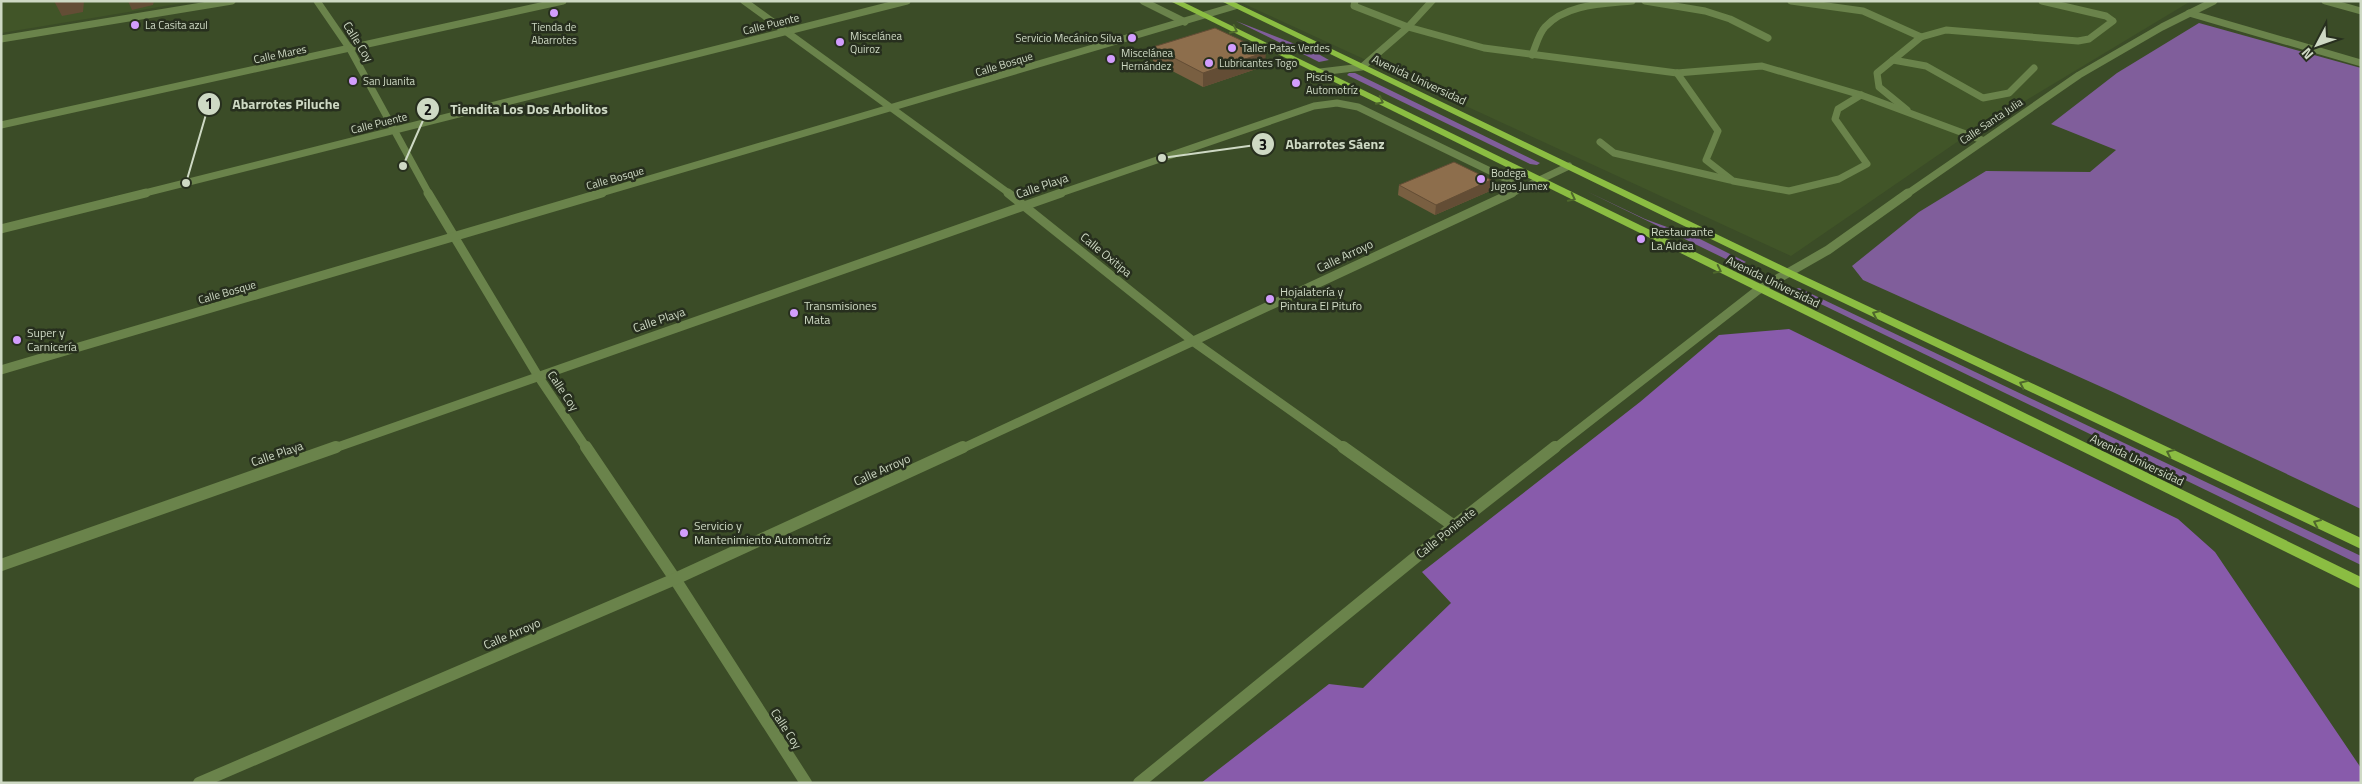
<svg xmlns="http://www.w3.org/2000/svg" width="2362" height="784" font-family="'Titillium Web',sans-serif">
<rect width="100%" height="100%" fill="#3b4c27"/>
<g fill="#415528">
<polygon points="1,1 195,1 1,33"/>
<polygon points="1238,1 2191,1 1957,142 1791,256"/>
</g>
<g fill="#805e9b">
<polygon points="1236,21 1313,51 1329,60 1319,62"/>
<polygon points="2199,23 2361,68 2361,509 2115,393 1863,280 1852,266 1919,212 1986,171 2090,172 2116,150 2051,124 2117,73"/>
<polygon points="1349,73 1355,73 1540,163 1537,165 1530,164 1347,75"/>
<polygon points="1586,191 1645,219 1700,239 1746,262 1740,265 1736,264"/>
<polygon points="1799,288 2361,556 2361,565 1798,293 1795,289"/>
</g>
<polygon fill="#885bab" points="1789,329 2178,519 2215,552 2361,768 2361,783 1201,783 1329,684 1363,688 1451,603 1422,572 1640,402 1719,335"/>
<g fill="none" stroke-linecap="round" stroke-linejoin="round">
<g stroke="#6a834b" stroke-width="7">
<polyline points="1355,1 1354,6 1408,27 1484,48 1677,73 1762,66 1861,95 1982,140"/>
<polyline points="1645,1 1705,11 1730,19 1768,38"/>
<polyline points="1791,1 1863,11 1921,37 1877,73 1879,87 1907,110"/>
<polyline points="1921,37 1946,30 2078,41 2089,39 2113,21 2106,16 2042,1"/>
<path d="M1532,55C1536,46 1538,35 1545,27C1566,4 1603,4 1632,1"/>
<polyline points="1893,60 1926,66 1983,98 2009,93 2034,68"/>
<polyline points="1320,72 1362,67 1408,27 1432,1"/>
<polyline points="1677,73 1718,131 1706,160 1733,181 1789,191 1839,179 1867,164 1835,119 1838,109 1861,95"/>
<polyline points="1600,142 1614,153 1730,180"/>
</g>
<g stroke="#6a834b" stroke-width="7">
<polyline points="317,1 350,49 429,194"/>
<polyline points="744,1 1010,194"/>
<polyline points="1143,1 1185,22"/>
<polyline points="2325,1 2361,11"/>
<polyline points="2189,13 2361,63"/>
<polyline points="1,39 232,1"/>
<polyline points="1,125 563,1"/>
<polyline points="141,194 907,1"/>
<polyline points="598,194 1235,6"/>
<polyline points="1058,194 1314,106 1337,103 1358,107 1523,187"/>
<polyline points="1510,194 1569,166"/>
<polyline points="1907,194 2079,75 2162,27 2214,1"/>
</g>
<g stroke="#6a834b" stroke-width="9">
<polyline points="428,193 538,376 587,449"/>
<polyline points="1008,193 1194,342 1345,449"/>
<polyline points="1,229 146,193"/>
<polyline points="1,370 602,193"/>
<polyline points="332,449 1061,193"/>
<polyline points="961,449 1512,193"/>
<polyline points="1554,449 1758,290 1828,250 1908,193"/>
</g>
<g stroke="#6a834b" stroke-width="12">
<polyline points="586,447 675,579 806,783"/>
<polyline points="1343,447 1454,526"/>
<polyline points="1,565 336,447"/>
<polyline points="199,783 675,579 963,447"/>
<polyline points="1139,783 1454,526 1555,447"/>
</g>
<g fill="#8bbd42" fill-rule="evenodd">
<polygon points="1170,1 1181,1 2361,577 2361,589"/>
<polygon points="1221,1 1232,1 1793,271 2361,538 2361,549 1785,275"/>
</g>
</g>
<g fill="#795f41">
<polygon points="1153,47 1265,66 1203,87 1153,61"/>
<polygon points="1399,185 1490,191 1435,215 1398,195"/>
</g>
<g fill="#634d35">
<polygon points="54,1 84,1 83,12 62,16"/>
<polygon points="128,1 154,1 153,5 132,10"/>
<polygon points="1266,52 1265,66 1203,87 1203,73"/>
<polygon points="1491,180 1490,191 1435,215 1436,205"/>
</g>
<g fill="#8d6e4c" stroke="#634d35">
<polygon points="1215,28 1266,52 1203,73 1153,47"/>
<polygon points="1454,162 1491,180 1436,205 1399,185"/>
</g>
<defs><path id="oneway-chevron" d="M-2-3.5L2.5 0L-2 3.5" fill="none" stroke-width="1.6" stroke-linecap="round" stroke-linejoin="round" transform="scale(1.25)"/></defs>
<g stroke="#4f682c">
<use href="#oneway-chevron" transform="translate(1234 30) rotate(26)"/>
<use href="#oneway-chevron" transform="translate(1380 101) rotate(27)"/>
<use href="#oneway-chevron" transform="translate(1572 198) rotate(26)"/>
<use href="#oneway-chevron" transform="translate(1718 270) rotate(26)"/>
<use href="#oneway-chevron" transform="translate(1876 314) rotate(-155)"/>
<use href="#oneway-chevron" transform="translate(2023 384) rotate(-155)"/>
<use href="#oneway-chevron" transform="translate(2170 453) rotate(-155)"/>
<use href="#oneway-chevron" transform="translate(2317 523) rotate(-155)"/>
</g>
<g fill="#d29dfd" stroke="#272f1e" stroke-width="2">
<circle cx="554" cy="13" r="5"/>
<circle cx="135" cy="25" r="5"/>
<circle cx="1132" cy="38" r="5"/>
<circle cx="840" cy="42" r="5"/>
<circle cx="1232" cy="48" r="5"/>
<circle cx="1111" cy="59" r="5"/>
<circle cx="1209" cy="63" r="5"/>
<circle cx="353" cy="81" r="5"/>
<circle cx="1296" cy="83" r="5"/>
<circle cx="1481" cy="179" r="5"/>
<circle cx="1641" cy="239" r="5"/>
<circle cx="1270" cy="299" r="5"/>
<circle cx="794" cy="313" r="5"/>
<circle cx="17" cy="340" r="5"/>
<circle cx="684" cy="533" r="5"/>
</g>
<g text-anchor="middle" stroke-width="5" stroke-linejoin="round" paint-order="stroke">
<g font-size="11" fill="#ced9c4" stroke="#272f1e">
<text transform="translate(771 24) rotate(-14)" y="4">Calle Puente</text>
<text transform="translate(280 54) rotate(-12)" y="4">Calle Mares</text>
<text transform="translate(1004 64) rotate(-17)" y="4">Calle Bosque</text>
<text transform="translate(1991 121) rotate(-34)" y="4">Calle Santa Julia</text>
<text transform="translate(379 123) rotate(-14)" y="4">Calle Puente</text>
<text transform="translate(615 178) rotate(-16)" y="4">Calle Bosque</text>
<text transform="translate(227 292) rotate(-16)" y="4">Calle Bosque</text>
</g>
<g font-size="11" fill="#ced9c4" stroke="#272f1e" text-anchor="start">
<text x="145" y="29">La Casita azul</text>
<text x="554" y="31" text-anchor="middle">Tienda de<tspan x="554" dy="13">Abarrotes</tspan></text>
<text x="850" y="40">Miscelánea<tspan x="850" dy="13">Quiroz</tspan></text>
<text x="1122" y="42" text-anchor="end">Servicio Mecánico Silva</text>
<text x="1242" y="52">Taller Patas Verdes</text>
<text x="1121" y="57">Miscelánea<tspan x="1121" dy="13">Hernández</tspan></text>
<text x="1219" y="67">Lubricantes Togo</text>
<text x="1306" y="81">Piscis<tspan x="1306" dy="13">Automotríz</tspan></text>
<text x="363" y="85">San Juanita</text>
<text x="1491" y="177">Bodega<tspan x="1491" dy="13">Jugos Jumex</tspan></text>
</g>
<g font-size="12" fill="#ced9c4" stroke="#272f1e">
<text transform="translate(358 42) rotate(58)" y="4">Calle Coy</text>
<text transform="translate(1419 80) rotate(25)" y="4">Avenida Universidad</text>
<text transform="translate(1042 186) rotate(-19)" y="4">Calle Playa</text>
<text transform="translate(1106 255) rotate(39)" y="4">Calle Oxitipa</text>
<text transform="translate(1345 256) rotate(-25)" y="4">Calle Arroyo</text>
<text transform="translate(1773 282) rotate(26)" y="4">Avenida Universidad</text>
<text transform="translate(659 320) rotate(-19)" y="4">Calle Playa</text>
<text transform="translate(563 391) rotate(56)" y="4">Calle Coy</text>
<text transform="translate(277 454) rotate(-19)" y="4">Calle Playa</text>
<text transform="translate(2137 460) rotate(26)" y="4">Avenida Universidad</text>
<text transform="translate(882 470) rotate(-24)" y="4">Calle Arroyo</text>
<text transform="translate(1446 533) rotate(-39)" y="4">Calle Poniente</text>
<text transform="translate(512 634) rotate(-23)" y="4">Calle Arroyo</text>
<text transform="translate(786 729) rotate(57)" y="4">Calle Coy</text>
</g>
<g font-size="12" fill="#ced9c4" stroke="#272f1e" text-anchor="start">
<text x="1651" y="236">Restaurante<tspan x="1651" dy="14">La Aldea</tspan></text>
<text x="1280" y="296">Hojalatería y<tspan x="1280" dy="14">Pintura El Pitufo</tspan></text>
<text x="804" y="310">Transmisiones<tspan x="804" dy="14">Mata</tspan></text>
<text x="27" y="337">Super y<tspan x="27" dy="14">Carnicería</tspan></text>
<text x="694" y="530">Servicio y<tspan x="694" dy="14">Mantenimiento Automotríz</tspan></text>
</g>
</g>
<path fill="none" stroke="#ced9c4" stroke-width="2" d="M186 183L209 104M403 166L428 109M1162 158L1263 144"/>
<g fill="#ced9c4" stroke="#272f1e" stroke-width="2">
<circle cx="186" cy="183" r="5"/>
<circle cx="403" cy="166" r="5"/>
<circle cx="1162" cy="158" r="5"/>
<circle cx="209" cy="104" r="12"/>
<circle cx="428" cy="109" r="12"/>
<circle cx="1263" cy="144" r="12"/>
</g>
<g font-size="15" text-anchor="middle" font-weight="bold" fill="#111">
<text x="209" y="109">1</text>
<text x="428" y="115">2</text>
<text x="1263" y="150">3</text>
</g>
<g font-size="14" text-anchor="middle" font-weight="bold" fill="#ced9c4" stroke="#272f1e" stroke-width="5" stroke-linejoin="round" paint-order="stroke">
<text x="286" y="109">Abarrotes Piluche</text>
<text x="529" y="114">Tiendita Los Dos Arbolitos</text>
<text x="1335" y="149">Abarrotes Sáenz</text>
</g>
<rect width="2362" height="784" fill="none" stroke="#ced9c4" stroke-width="5"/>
<g transform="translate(2317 45) rotate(229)" stroke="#272f1e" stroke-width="4" paint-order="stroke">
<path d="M0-4L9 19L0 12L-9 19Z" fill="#ced9c4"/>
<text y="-8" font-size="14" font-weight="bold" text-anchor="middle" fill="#ced9c4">N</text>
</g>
</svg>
